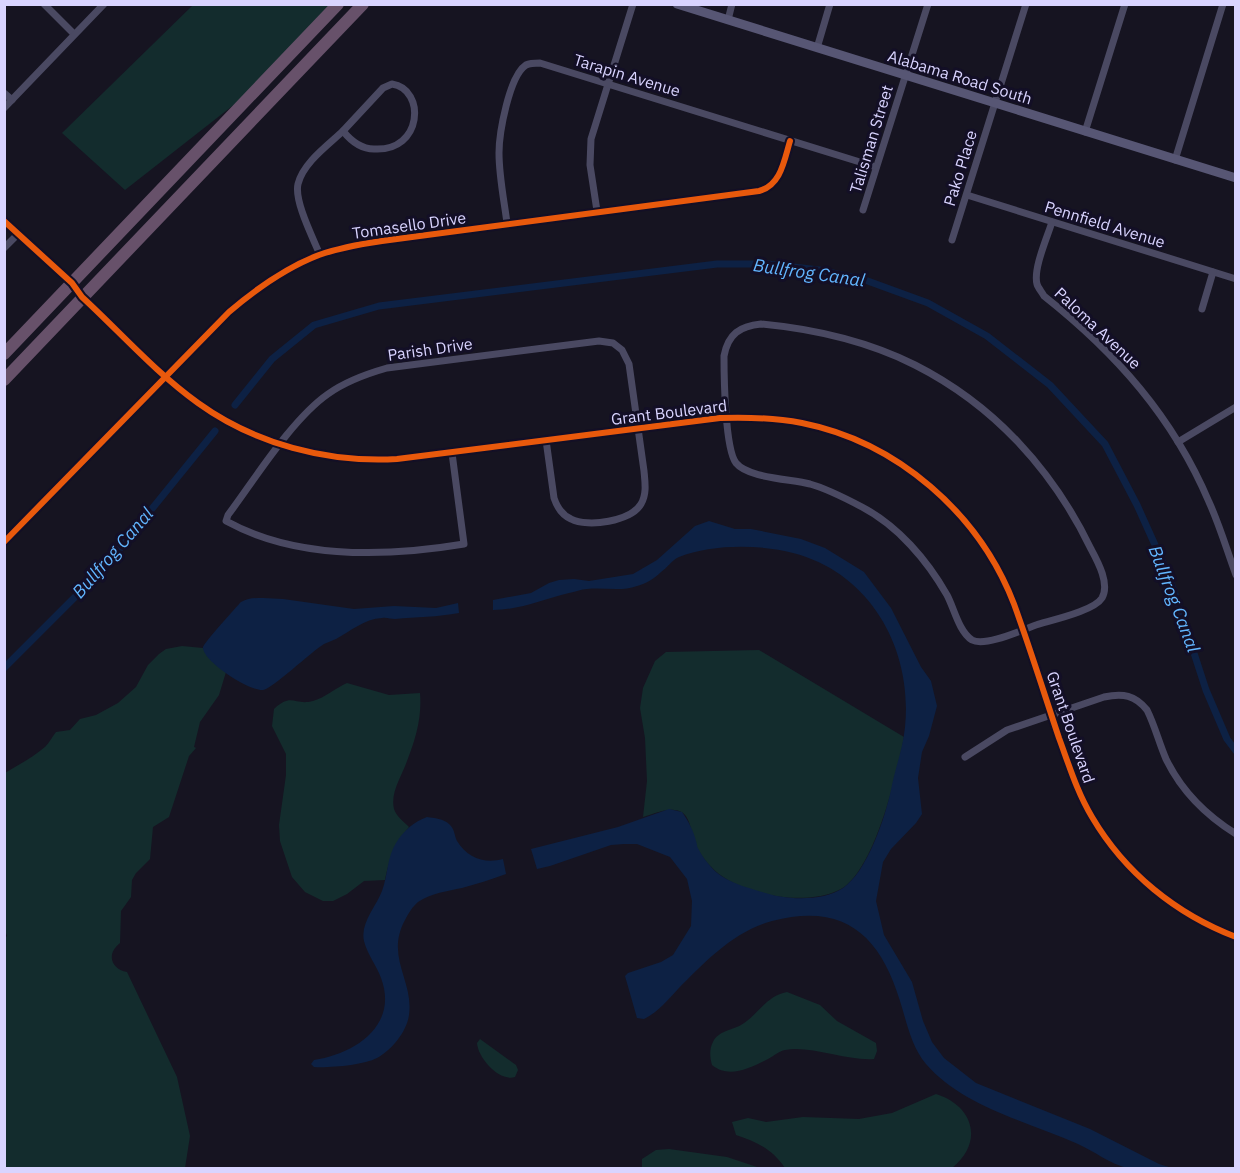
<svg xmlns="http://www.w3.org/2000/svg" width="1240" height="1173" font-family="'IBM Plex Sans',sans-serif">
<rect width="100%" height="100%" fill="#161421"/>
<g fill="#132c2d">
<polygon points="193,5 333,5 245,96 125,190 62,133"/>
<path d="M182,646L203,648L214,663L226,672L219,695L200,722L194,747L196,748L189,756L169,817L153,827L150,859L136,873L132,880L131,897L121,911L120,943C106,954 111,969 127,972L177,1077L190,1136L185,1168H5L4,939L7,936L5,930V773C18,765 32,758 45,747C49,743 52,737 56,732L70,730L80,719L96,715L118,703L136,687L148,665L159,654L166,649Z"/>
<path d="M759,650L904,737C898,772 874,871 841,889C824,898 801,899 783,897C762,895 736,887 719,874C710,867 701,856 696,846C692,837 691,819 683,813C672,805 654,814 643,817L647,781L645,738L640,708L643,688L655,661L666,652Z"/>
<path d="M347,683L389,695L420,693C422,717 416,738 407,761C402,776 390,792 394,809C396,816 404,822 409,827C394,845 390,857 385,880L364,881L347,894L333,901H323L305,892L292,877L280,841L279,825L286,775V754L272,726L274,709C292,692 294,706 313,701C324,698 336,688 347,683Z"/>
<path d="M787,992L820,1005L837,1021L876,1043L877,1051L874,1059C846,1061 810,1045 785,1050C779,1051 774,1056 768,1059C750,1068 729,1079 712,1065C710,1058 709,1049 713,1042C718,1031 732,1030 741,1025C759,1014 766,996 787,992Z"/>
<path d="M480,1039L516,1065L518,1070L515,1077C499,1082 478,1058 477,1043Z"/>
<path d="M936,1094C974,1106 984,1142 952,1168H785C772,1149 757,1142 736,1135L732,1122L748,1118L766,1122L803,1117L859,1119L892,1113Z"/>
<polygon points="669,1149 727,1157 760,1168 642,1168 642,1159 656,1150"/>
</g>
<g fill="#0d2144">
<path d="M709,521L735,529H751L801,539L825,548L864,572L891,608L921,667L931,681L937,706L929,736L922,752L918,778L922,814L916,823L891,849L883,862L876,901L884,935L912,982L923,1021L932,1042L944,1058L976,1083L1090,1129L1159,1164L1172,1168C1158,1169 1140,1172 1127,1168C1110,1164 1094,1151 1078,1144C1028,1122 962,1106 926,1064C911,1046 907,1023 900,1001C880,935 844,902 772,921C733,932 706,961 678,989C668,1000 657,1013 644,1019L637,1018L625,976L628,973L661,962L673,955L691,926L692,901L687,879L670,857L637,844H624L611,845L550,866L537,869L531,849L618,827L669,809L682,812C688,820 694,832 696,841C698,847 696,845 699,850C703,858 710,866 716,872C729,883 746,887 762,892C785,900 822,902 843,888C867,872 885,818 891,790C895,768 903,749 905,727C913,650 871,573 793,553C759,544 711,544 679,557C672,560 667,568 661,572C655,578 646,584 637,586C621,592 604,587 587,589C581,589 575,592 569,593C543,599 520,610 493,610V600L531,593L549,583L559,580L574,579L589,581L633,574L657,560L695,526Z"/>
<path d="M263,598L283,599L354,609L394,606L436,608L458,603L459,613C438,617 416,617 395,619C391,619 386,617 382,618C364,619 351,631 336,639C332,641 328,642 324,644C312,651 271,690 263,690C249,691 202,661 203,647C204,643 237,606 241,602C248,598 255,598 263,598Z"/>
<path d="M427,817C434,818 444,819 449,824C455,829 454,835 457,841C467,858 485,864 503,859L506,874C492,879 477,884 462,888C448,891 431,893 418,902C413,906 408,914 405,920C385,957 414,981 409,1015C407,1031 392,1050 377,1058C364,1065 330,1068 314,1067L311,1064L314,1060C354,1054 399,1026 381,978C377,966 367,954 364,941C360,923 376,907 382,891C388,875 387,857 396,843C404,830 414,822 427,817Z"/>
</g>
<g fill="none" stroke-linecap="round" stroke-linejoin="round">
<g stroke="#0d2144" stroke-width="7">
<polyline points="235,405 272,359 314,325 379,306 717,264 768,264 819,270 865,280 928,303 987,336 1050,385 1105,444 1137,505 1169,576 1206,690 1227,739 1236,751"/>
<polyline points="4,668 104,568 215,431"/>
</g>
<g stroke="#4a4962" stroke-width="7">
<polyline points="44,4 74,34"/>
<polyline points="728,20 732,4"/>
<polyline points="817,48 830,4"/>
<path d="M392,84C426,89 423,152 374,149C361,149 351,141 343,131L383,88Z"/>
<polyline points="4,93 12,100"/>
<polyline points="4,108 104,4"/>
<polyline points="1085,132 1125,4"/>
<polyline points="1175,160 1223,4"/>
<polyline points="967,195 1236,279"/>
<polyline points="863,210 928,4"/>
<polyline points="597,211 590,165 591,139 633,4"/>
<path d="M4,221L72,283L82,297C120,332 156,373 198,403C255,444 327,463 397,459L720,418C748,417 775,418 802,423C897,442 979,513 1014,604C1030,648 1044,693 1059,738C1069,765 1077,792 1092,817C1125,873 1176,914 1236,937"/>
<path d="M1052,222C1047,238 1033,269 1037,284C1038,288 1042,292 1044,296C1116,353 1173,417 1209,502C1220,526 1227,551 1236,575"/>
<path d="M507,223C504,200 499,176 499,153C499,134 509,76 526,65C530,63 535,63 540,63L876,167"/>
<polyline points="952,240 1026,4"/>
<polyline points="4,248 18,234"/>
<path d="M320,255C313,238 294,201 298,184C303,163 328,145 343,131"/>
<polyline points="1202,309 1213,272"/>
<path d="M761,324C814,329 867,341 915,365C994,405 1053,470 1091,549C1098,562 1110,584 1102,598C1094,611 1052,620 1036,625C1022,630 985,647 972,640C959,632 954,608 947,595C927,560 898,526 862,507C845,498 828,489 810,484C790,479 748,478 736,463C725,449 724,376 724,356C728,334 740,326 761,324Z"/>
<polyline points="1178,442 1236,407"/>
<path d="M452,453L464,544C386,557 297,560 226,521L228,515C255,479 292,419 328,394C346,381 366,374 387,368L599,341L613,343L622,350L629,364L644,471C645,482 647,494 641,504C631,521 588,528 571,519C562,515 557,507 554,498L546,440"/>
<path d="M4,542L229,312C256,289 285,268 319,255C339,248 361,244 382,241L759,191C781,185 784,161 790,141"/>
<path d="M965,757L1007,730L1104,697C1123,693 1135,695 1147,710C1155,726 1159,743 1166,759C1181,790 1207,816 1236,834"/>
</g>
<polyline stroke="#575674" stroke-width="9" points="677,4 1236,178"/>
<g stroke="#67516a" stroke-width="12">
<polyline points="4,354 338,4"/>
<polyline points="4,380 363,4"/>
</g>
<defs>
<g id="cycleway">
<path d="M4,221L72,283L82,297C120,332 156,373 198,403C255,444 327,463 397,459L720,418C748,417 775,418 802,423C897,442 979,513 1014,604C1030,648 1044,693 1059,738C1069,765 1077,792 1092,817C1125,873 1176,914 1236,937"/>
<path d="M4,542L229,312C256,289 285,268 319,255C339,248 361,244 382,241L759,191C781,185 784,161 790,141"/>
</g>
</defs>
<use href="#cycleway" stroke="#130f26" stroke-width="10"/>
<use href="#cycleway" stroke="#e8590c" stroke-width="6"/>
</g>
<g text-anchor="middle" stroke-width="6" stroke-linejoin="round" paint-order="stroke">
<g font-size="16" fill="#d9d4ff" stroke="#130f26">
<text transform="translate(627 75) rotate(17)" y="6">Tarapin Avenue</text>
<text transform="translate(960 77) rotate(17)" y="6">Alabama Road South</text>
<text transform="translate(871 139) rotate(-73)" y="6">Talisman Street</text>
<text transform="translate(960 168) rotate(-73)" y="6">Pako Place</text>
<text transform="translate(1105 224) rotate(17)" y="6">Pennfield Avenue</text>
<text transform="translate(409 225) rotate(-8)" y="6">Tomasello Drive</text>
<text transform="translate(1098 328) rotate(43)" y="6">Paloma Avenue</text>
<text transform="translate(430 349) rotate(-8)" y="6">Parish Drive</text>
<text transform="translate(669 412) rotate(-7)" y="6">Grant Boulevard</text>
<text transform="translate(1071 727) rotate(71)" y="6">Grant Boulevard</text>
</g>
<g font-size="18" font-style="italic" fill="#62b6ff" stroke="#130f26">
<text transform="translate(809 273) rotate(8)" y="6">Bullfrog Canal</text>
<text transform="translate(113 553) rotate(-49)" y="6">Bullfrog Canal</text>
<text transform="translate(1174 599) rotate(69)" y="6">Bullfrog Canal</text>
</g>
</g>
<rect width="1240" height="1173" fill="none" stroke="#d9d4ff" stroke-width="12"/>
</svg>
